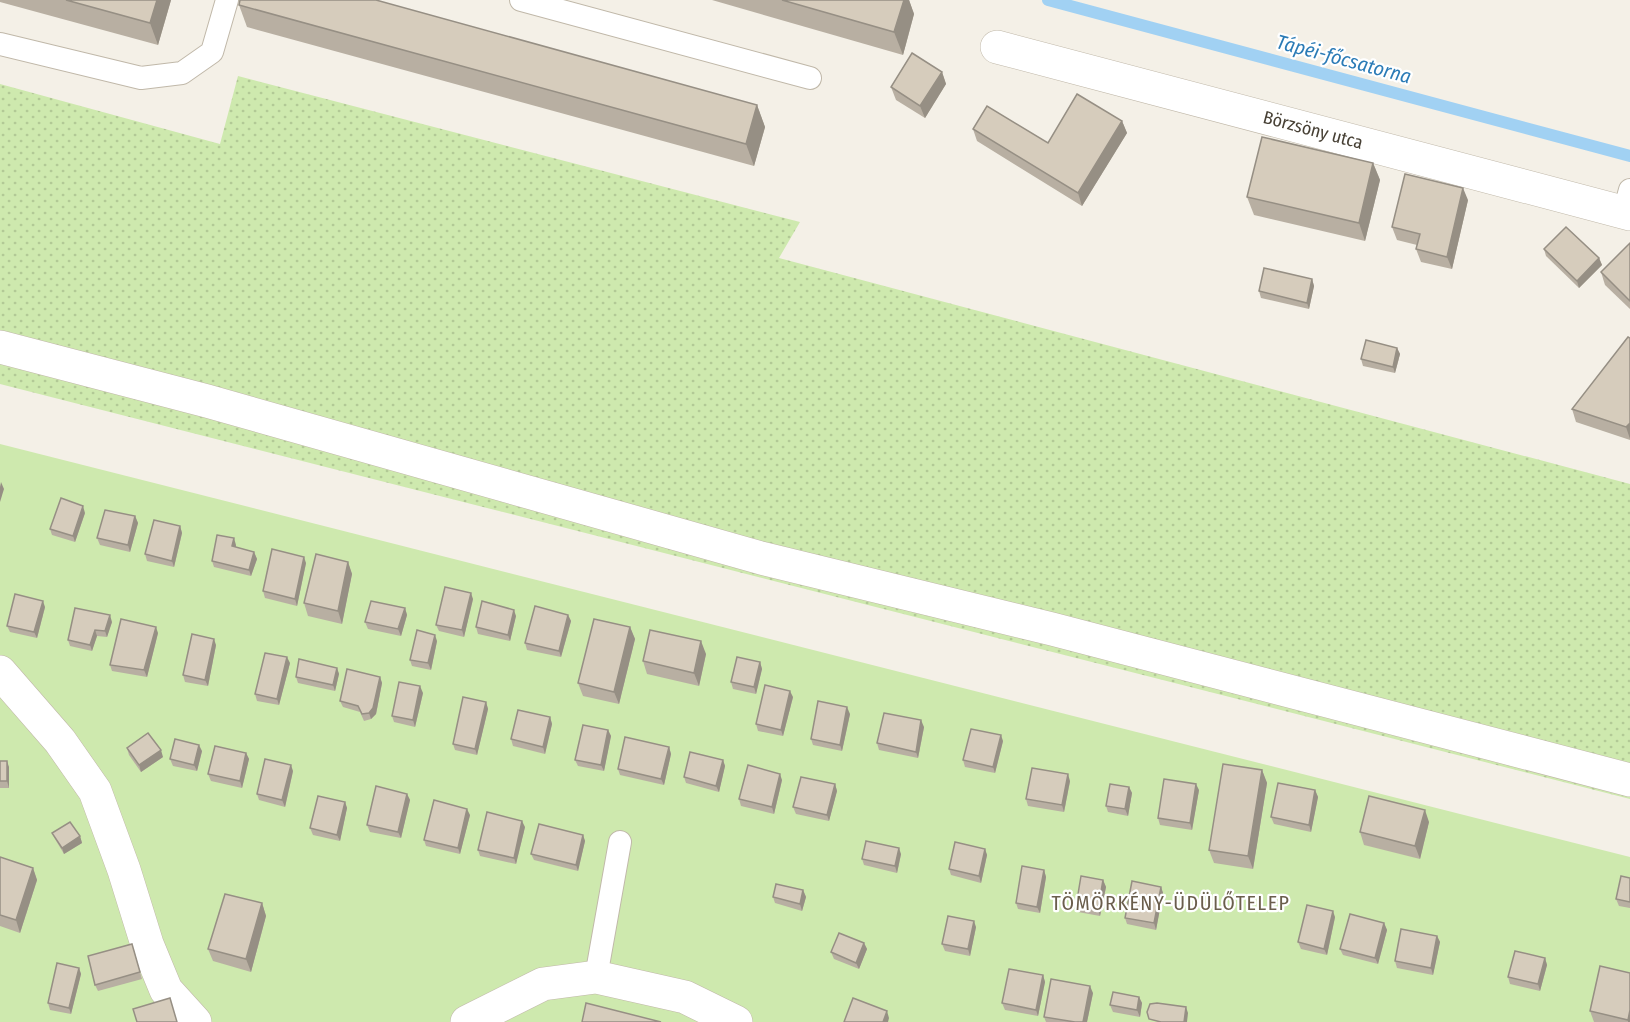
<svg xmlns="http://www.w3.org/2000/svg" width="1630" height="1022" font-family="'Fira Sans Condensed',sans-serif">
<defs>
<pattern id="grass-dots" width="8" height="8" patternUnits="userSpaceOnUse" patternTransform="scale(1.5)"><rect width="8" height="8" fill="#cee9ae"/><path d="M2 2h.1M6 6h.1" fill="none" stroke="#b2c996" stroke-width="1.8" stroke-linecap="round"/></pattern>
</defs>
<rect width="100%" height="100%" fill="#f4f0e7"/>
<polygon fill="url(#grass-dots)" points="238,76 800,222 779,258 1630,484 1630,799 0,384 0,84 220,144"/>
<polygon fill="#cee9ae" points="0,444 1630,857 1630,1022 0,1022"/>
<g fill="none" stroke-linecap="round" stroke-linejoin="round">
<polyline stroke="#a1d1f3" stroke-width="12" points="1048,0 1630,156"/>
<defs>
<g id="lane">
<polyline points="521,0 810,78"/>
<polyline points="0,44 141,78 182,73 212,52 227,0"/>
<polyline points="1624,212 1630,190"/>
<polyline points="596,977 620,842"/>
</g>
<g id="street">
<polyline points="997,47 1630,214"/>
<polyline points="0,347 207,401 761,558 1052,629 1630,780"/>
<polyline points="0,672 60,741 95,791 124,870 147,944 166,990 195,1022"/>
<polyline points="467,1022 543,984 596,977 685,997 736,1022"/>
</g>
</defs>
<use href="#lane" stroke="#c0b8a9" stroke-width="24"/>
<use href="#street" stroke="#c0b8a9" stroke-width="34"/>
<use href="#lane" stroke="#fff" stroke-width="22"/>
<use href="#street" stroke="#fff" stroke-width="33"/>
</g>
<g fill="#b8afa2">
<polygon points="0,0 171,0 158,45 0,2"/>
<polygon points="712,0 909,0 914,14 903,55"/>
<polygon points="239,5 757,105 765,127 754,166 247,27"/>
<polygon points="942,72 946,84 925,118 896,100 891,87"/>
<polygon points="1122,121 1127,133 1082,206 977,141 973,129 1048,143"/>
<polygon points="1373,163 1380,180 1365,241 1254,215 1247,197"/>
<polygon points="1468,200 1452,269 1421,262 1416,249 1417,245 1397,240 1392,227"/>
<polygon points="1630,243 1630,309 1605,285 1601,272"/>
<polygon points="1544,249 1599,258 1602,265 1579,288 1546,256"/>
<polygon points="1312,279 1314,286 1309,309 1261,298 1259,291"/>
<polygon points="1630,338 1630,440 1576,422 1572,409"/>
<polygon points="1397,348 1400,354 1395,373 1363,366 1361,359"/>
<polygon points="85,513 75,542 52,535 50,529"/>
<polygon points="135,516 138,523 130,552 100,545 97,538"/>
<polygon points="180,526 182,533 174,567 147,561 145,554"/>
<polygon points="236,545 236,547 254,552 257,559 251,576 214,567 212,561"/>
<polygon points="348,562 352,574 342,624 308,616 304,603"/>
<polygon points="306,563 297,606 265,598 263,591"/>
<polygon points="473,599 464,637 439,631 436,625"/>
<polygon points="45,607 37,638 10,632 7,626"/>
<polygon points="405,608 407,615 401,636 368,629 365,622"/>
<polygon points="568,615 571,621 561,657 527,650 525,643"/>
<polygon points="516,616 510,641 478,634 476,627"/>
<polygon points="112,622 107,637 97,636 92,651 70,646 68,640"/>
<polygon points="630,627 635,639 619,704 583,696 578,683"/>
<polygon points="158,633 147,677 112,671 110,665"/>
<polygon points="437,641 431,670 412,666 410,660"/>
<polygon points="216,645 208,686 185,682 183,675"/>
<polygon points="706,654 699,686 647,674 643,661"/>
<polygon points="760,662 762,669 756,694 733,689 731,682"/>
<polygon points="290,663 279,705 257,701 255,694"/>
<polygon points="337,668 339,674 335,691 298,683 296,677"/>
<polygon points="380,677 382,683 376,714 371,719 364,721 360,712 343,707 340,701"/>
<polygon points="423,693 415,727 394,722 392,716"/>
<polygon points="793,697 783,736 758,731 756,724"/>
<polygon points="486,702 488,709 477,755 455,750 453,744"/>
<polygon points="850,714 842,751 813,745 811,739"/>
<polygon points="550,717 552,724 545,754 513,746 511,739"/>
<polygon points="924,727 918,758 879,750 877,743"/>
<polygon points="608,730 611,736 604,771 578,766 575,760"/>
<polygon points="1003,741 995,773 965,767 963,760"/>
<polygon points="669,747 671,754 664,785 620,775 618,769"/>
<polygon points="127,748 163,757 141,772 129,755"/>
<polygon points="202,751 197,771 173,766 170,759"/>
<polygon points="246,753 249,759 242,788 211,781 208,774"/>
<polygon points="723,760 725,766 719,792 686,783 684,777"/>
<polygon points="0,761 9,767 9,788 0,788"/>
<polygon points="1262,770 1267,783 1253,869 1214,863 1209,850"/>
<polygon points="293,771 285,807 259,800 257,794"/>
<polygon points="782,780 774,814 741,806 739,799"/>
<polygon points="1070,781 1064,812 1028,806 1026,799"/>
<polygon points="835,784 837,791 829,821 796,814 793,807"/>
<polygon points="1129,787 1132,793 1128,816 1108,812 1106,806"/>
<polygon points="1199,790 1192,830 1160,825 1158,818"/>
<polygon points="1315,790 1318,797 1311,832 1274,824 1271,817"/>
<polygon points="407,794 410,800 401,838 370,832 367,825"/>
<polygon points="345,802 347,808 340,841 313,835 310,828"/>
<polygon points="470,815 460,854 426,846 424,840"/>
<polygon points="1429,822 1420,859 1364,845 1360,832"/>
<polygon points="525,827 516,864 480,856 478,850"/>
<polygon points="52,833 80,836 82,843 64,854 55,839"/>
<polygon points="583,835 585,841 578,871 534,860 531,854"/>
<polygon points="985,849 987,855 981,883 951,875 949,869"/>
<polygon points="901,854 897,873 864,865 862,859"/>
<polygon points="0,857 33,868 37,880 20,933 0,926"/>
<polygon points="1044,870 1046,877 1040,913 1018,909 1016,903"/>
<polygon points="1630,878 1630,908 1619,906 1616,899"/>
<polygon points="1103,880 1106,887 1100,916 1078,912 1076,906"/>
<polygon points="1161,887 1163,893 1156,930 1127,924 1125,918"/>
<polygon points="803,890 806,897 802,911 775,903 773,897"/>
<polygon points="262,903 266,916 251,972 213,961 208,949"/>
<polygon points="1335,917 1327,955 1301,949 1298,942"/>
<polygon points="1384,923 1387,930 1378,964 1343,955 1340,949"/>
<polygon points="976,927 970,956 945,951 942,944"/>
<polygon points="1437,936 1440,942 1433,975 1397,968 1395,961"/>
<polygon points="864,943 867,949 859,969 834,959 831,952"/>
<polygon points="134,950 142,979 98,991 95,985"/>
<polygon points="1545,958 1547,965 1540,991 1510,984 1508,977"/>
<polygon points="79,968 81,974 71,1014 50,1010 48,1003"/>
<polygon points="1630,973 1630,1022 1594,1022 1590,1011"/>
<polygon points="1043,975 1045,982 1038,1016 1005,1010 1002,1003"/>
<polygon points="1093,993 1087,1022 1046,1022 1044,1017"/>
<polygon points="1139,997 1142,1003 1140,1017 1113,1012 1110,1005"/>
</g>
<g fill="#968f84">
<polygon points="157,0 171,0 158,45 150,23"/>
<polygon points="904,0 909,0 914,14 903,55 894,32"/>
<polygon points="942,72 946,84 925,118 920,106"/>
<polygon points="757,105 765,127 754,166 746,144"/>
<polygon points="1122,121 1127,133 1082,206 1078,193"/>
<polygon points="1373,163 1380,180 1365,241 1359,223"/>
<polygon points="1463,188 1468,200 1452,269 1447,257"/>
<polygon points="1599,258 1602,265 1579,288 1577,281"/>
<polygon points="1312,279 1314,286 1309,309 1307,303"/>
<polygon points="1397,348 1400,354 1395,373 1393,367"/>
<polygon points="1630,423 1630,439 1626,427"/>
<polygon points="1,482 4,489 0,502 0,487"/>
<polygon points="83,506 85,513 75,542 73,536"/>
<polygon points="135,516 138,523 130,552 128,545"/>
<polygon points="180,526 182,533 174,567 172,561"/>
<polygon points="234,538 236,545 235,553 232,546"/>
<polygon points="254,552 257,559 251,576 249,570"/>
<polygon points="304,557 306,563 297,606 295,599"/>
<polygon points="348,562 352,574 342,624 338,611"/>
<polygon points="471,593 473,599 464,637 462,630"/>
<polygon points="43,601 45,607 37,638 34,632"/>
<polygon points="405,608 407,615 401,636 398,629"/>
<polygon points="514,610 516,616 510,641 508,635"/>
<polygon points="110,615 112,622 107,637 105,631"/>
<polygon points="568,615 571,621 561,657 559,651"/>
<polygon points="156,627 158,633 147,677 144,670"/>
<polygon points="630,627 635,639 619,704 614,692"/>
<polygon points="95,630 97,636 92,651 90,645"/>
<polygon points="435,635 437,641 431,670 428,663"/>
<polygon points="214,639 216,645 208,686 205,680"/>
<polygon points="701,641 706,654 699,686 694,673"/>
<polygon points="287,657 290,663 279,705 277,699"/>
<polygon points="760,662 762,669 756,694 754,687"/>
<polygon points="337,668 339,674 335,691 333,685"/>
<polygon points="380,677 382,683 376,714 371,719 369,713"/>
<polygon points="420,686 423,693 415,727 413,720"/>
<polygon points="790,691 793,697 783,736 781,730"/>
<polygon points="486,702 488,709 477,755 475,749"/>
<polygon points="847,707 850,714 842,751 840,745"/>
<polygon points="550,717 552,724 545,754 543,747"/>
<polygon points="921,720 924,727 918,758 916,752"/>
<polygon points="608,730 611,736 604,771 601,765"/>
<polygon points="1001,735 1003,741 995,773 993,767"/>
<polygon points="199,745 202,751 197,771 194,765"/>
<polygon points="669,747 671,754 664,785 661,779"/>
<polygon points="161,750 163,757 141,772 139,765"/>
<polygon points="246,753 249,759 242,788 240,781"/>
<polygon points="723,760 725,766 719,792 716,786"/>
<polygon points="7,761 9,767 9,788 7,781"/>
<polygon points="291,765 293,771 285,807 282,800"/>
<polygon points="1262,770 1267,783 1253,869 1248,856"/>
<polygon points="780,774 782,780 774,814 772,807"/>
<polygon points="1068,774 1070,781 1064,812 1062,805"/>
<polygon points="835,784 837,791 829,821 827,815"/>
<polygon points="1196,784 1199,790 1192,830 1190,823"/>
<polygon points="1129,787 1132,793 1128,816 1125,809"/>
<polygon points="1315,790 1318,797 1311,832 1309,825"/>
<polygon points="407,794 410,800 401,838 398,832"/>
<polygon points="345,802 347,808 340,841 337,835"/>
<polygon points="467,809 470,815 460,854 458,848"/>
<polygon points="1425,810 1429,822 1420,859 1415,846"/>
<polygon points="522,821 525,827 516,864 514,858"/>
<polygon points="583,835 585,841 578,871 576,865"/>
<polygon points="80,836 82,843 64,854 62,848"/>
<polygon points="899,848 901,854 897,873 895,866"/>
<polygon points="985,849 987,855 981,883 979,876"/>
<polygon points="33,868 37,880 20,933 16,920"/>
<polygon points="1044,870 1046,877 1040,913 1037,907"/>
<polygon points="1103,880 1106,887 1100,916 1098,909"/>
<polygon points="1161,887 1163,893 1156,930 1154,923"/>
<polygon points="803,890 806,897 802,911 800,904"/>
<polygon points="262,903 266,916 251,972 246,959"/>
<polygon points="1333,911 1335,917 1327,955 1324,949"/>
<polygon points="974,921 976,927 970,956 968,949"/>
<polygon points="1384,923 1387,930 1378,964 1375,958"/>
<polygon points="1437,936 1440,942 1433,975 1431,968"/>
<polygon points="864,943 867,949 859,969 856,963"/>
<polygon points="1545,958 1547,965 1540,991 1538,984"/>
<polygon points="79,968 81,974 71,1014 69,1008"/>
<polygon points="1043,975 1045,982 1038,1016 1036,1010"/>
<polygon points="1090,986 1093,993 1087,1022 1083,1022"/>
<polygon points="1139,997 1142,1003 1140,1017 1137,1010"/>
<polygon points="1186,1007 1188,1013 1187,1022 1184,1022"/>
<polygon points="1630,1010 1630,1022 1628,1022 1628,1020"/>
<polygon points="887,1011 889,1018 888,1022 883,1022"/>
</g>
<g fill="#d6ccbc" stroke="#968f84" stroke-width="1.5">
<polygon points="66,0 157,0 150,23"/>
<polygon points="240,0 376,0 757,105 746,144 239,5"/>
<polygon points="782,0 904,0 894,32"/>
<polygon points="912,53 942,72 920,106 891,87"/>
<polygon points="1077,94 1122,121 1078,193 973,129 987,106 1048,143"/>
<polygon points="1262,137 1373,163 1359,223 1247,197"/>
<polygon points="1405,174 1463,188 1447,257 1416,249 1420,234 1392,227"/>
<polygon points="1566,227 1599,258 1577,281 1544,249"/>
<polygon points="1630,243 1630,301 1601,272"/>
<polygon points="1264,268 1312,279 1307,303 1259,291"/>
<polygon points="1628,337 1630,338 1630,423 1626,427 1572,409"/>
<polygon points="1366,340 1397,348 1393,367 1361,359"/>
<polygon points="61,498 83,506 73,536 50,529"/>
<polygon points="105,510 135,516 128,545 97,538"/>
<polygon points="154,520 180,526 172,561 145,554"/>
<polygon points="217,535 234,538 232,546 254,552 249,570 212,561"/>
<polygon points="272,549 304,557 295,599 263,591"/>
<polygon points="316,554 348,562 338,611 304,603"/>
<polygon points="445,587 471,593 462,630 436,625"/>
<polygon points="15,594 43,601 34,632 7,626"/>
<polygon points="371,601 405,608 398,629 365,622"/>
<polygon points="482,601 514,610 508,635 476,627"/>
<polygon points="535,606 568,615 559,651 525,643"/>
<polygon points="75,608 110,615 105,631 95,630 90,645 68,640"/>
<polygon points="121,619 156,627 144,670 110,665"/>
<polygon points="594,619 630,627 614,692 578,683"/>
<polygon points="417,630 435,635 428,663 410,660"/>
<polygon points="650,630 701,641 694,673 643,661"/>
<polygon points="192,634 214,639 205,680 183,675"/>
<polygon points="265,653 287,657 277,699 255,694"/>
<polygon points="737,657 760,662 754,687 731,682"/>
<polygon points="299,659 337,668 333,685 296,677"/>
<polygon points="347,669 380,677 373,708 369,713 362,714 358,706 340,701"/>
<polygon points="399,682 420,686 413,720 392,716"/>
<polygon points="765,685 790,691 781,730 756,724"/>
<polygon points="463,697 486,702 475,749 453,744"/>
<polygon points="818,701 847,707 840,745 811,739"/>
<polygon points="518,710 550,717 543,747 511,739"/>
<polygon points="884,713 921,720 916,752 877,743"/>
<polygon points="583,725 608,730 601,765 575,760"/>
<polygon points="971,729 1001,735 993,767 963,760"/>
<polygon points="148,733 161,750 139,765 127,748"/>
<polygon points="625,737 669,747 661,779 618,769"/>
<polygon points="175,739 199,745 194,765 170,759"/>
<polygon points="215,746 246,753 240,781 208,774"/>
<polygon points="690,752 723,760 716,786 684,777"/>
<polygon points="265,759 291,765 282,800 257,794"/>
<rect x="0" y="761" width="7" height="20"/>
<polygon points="1223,764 1262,770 1248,856 1209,850"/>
<polygon points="748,765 780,774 772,807 739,799"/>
<polygon points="1032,768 1068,774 1062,805 1026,799"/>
<polygon points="801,777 835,784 827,815 793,807"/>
<polygon points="1164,779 1196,784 1190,823 1158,818"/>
<polygon points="1278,783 1315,790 1309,825 1271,817"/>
<polygon points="1110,784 1129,787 1125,809 1106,806"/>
<polygon points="376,786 407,794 398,832 367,825"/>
<polygon points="318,796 345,802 337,835 310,828"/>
<polygon points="1369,796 1425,810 1415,846 1360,832"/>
<polygon points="434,800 467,809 458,848 424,840"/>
<polygon points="487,812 522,821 514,858 478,850"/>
<polygon points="70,822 80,836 62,848 52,833"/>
<polygon points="539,824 583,835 576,865 531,854"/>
<polygon points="866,841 899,848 895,866 862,859"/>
<polygon points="955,842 985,849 979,876 949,869"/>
<polygon points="0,857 33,868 16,920 0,915"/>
<polygon points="1022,866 1044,870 1037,907 1016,903"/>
<polygon points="1081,876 1103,880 1098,909 1076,906"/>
<polygon points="1621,876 1630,878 1630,902 1616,899"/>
<polygon points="1132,881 1161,887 1154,923 1125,918"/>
<polygon points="776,884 803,890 800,904 773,897"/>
<polygon points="225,894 262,903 246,959 208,949"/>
<polygon points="1307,905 1333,911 1324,949 1298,942"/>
<polygon points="1350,914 1384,923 1375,958 1340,949"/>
<polygon points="948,916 974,921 968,949 942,944"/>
<polygon points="1401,929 1437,936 1431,968 1395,961"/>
<polygon points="839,933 864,943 856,963 831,952"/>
<polygon points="132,944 140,972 95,985 88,956"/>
<polygon points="1515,951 1545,958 1538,984 1508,977"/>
<polygon points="57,963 79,968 69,1008 48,1003"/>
<polygon points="1600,966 1630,973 1630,1010 1628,1020 1590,1011"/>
<polygon points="1009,969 1043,975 1036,1010 1002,1003"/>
<polygon points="1051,979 1090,986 1083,1022 1075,1022 1044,1017"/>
<polygon points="1113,992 1139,997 1137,1010 1110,1005"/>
<polygon points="170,998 177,1022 137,1022 133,1009"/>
<polygon points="853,998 887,1011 883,1022 844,1022"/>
<polygon points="586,1003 661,1022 582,1022"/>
<polygon points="1157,1003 1186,1007 1184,1022 1161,1022 1149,1019 1147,1012 1150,1004"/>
</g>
<g text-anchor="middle" stroke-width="4.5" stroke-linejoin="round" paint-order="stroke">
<g font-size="18" fill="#474035" stroke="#fff">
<text transform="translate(1313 130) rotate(15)" y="6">Börzsöny utca</text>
</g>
<g font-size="20" font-style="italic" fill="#2b7bb6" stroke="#fff">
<text transform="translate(1344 59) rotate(15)" y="7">Tápéi-főcsatorna</text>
</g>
<g font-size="20" letter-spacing="1.5" fill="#6a5e4c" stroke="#fff">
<text x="1171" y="910">TÖMÖRKÉNY-ÜDÜLŐTELEP</text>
</g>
</g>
</svg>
